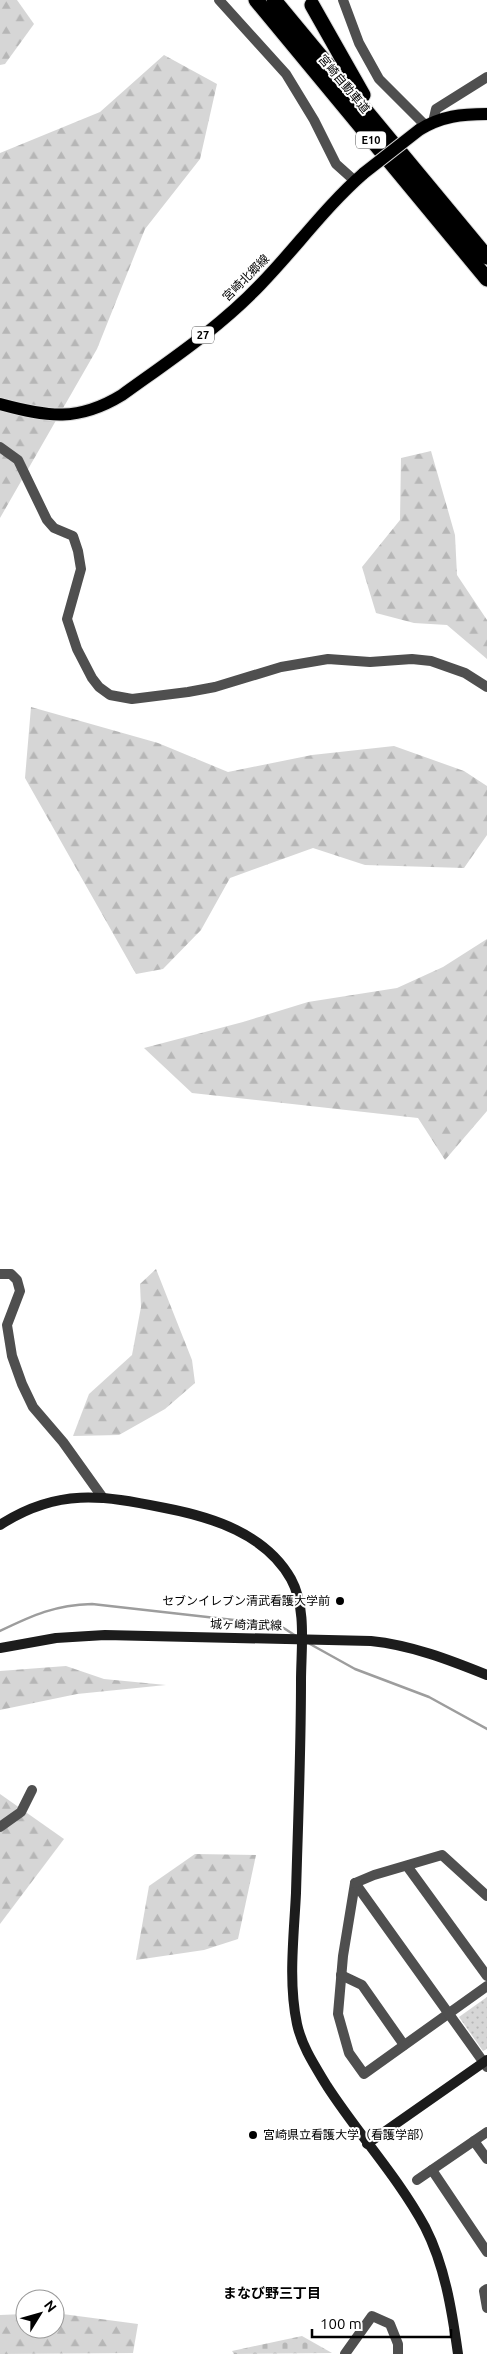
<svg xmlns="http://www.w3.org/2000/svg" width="487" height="2354" font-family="Ubuntu,'Noto Sans JP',sans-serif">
<defs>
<pattern id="forest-firs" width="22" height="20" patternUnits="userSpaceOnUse" patternTransform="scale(1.25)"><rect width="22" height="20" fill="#d6d6d6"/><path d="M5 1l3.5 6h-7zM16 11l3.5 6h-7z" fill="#b6b6b6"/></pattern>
<pattern id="cemetery-stones" width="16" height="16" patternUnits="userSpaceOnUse" patternTransform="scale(1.25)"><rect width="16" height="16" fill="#d6d6d6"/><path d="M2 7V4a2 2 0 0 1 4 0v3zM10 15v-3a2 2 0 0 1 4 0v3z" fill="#b6b6b6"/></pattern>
<pattern id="park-dots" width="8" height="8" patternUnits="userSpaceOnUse" patternTransform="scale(1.25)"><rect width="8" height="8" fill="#d6d6d6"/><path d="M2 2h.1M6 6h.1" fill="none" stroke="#b6b6b6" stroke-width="1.8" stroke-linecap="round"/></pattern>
</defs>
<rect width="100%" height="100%" fill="#fff"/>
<g fill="url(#forest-firs)">
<polygon points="0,0 17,0 34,24 5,64 0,65"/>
<polygon points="164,55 217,84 200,159 145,229 97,349 0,518 0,153 100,112"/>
<polygon points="431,451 455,535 457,575 487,620 487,659 447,625 414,623 376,613 362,567 400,520 401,458"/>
<polygon points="31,707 158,743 228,772 312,755 394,746 464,771 487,786 487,835 464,868 365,865 313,848 230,878 201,930 163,969 136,974 25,778"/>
<polygon points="487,939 487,1111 445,1160 418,1118 192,1093 144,1048 243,1022 308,1002 397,988 443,967"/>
<polygon points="156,1269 192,1360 195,1383 165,1409 119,1435 73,1436 89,1394 132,1355 141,1307 140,1284"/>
<polygon points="66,1666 104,1679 166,1685 77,1694 0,1710 0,1671"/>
<polygon points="0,1794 64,1839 0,1924"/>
<polygon points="195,1854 256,1855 238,1939 204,1950 136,1960 149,1886"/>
<polygon points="55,2313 138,2324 133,2353 0,2354 0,2315 25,2314 25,2329 55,2329"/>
</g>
<polygon fill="url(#cemetery-stones)" points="302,2336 332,2353 234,2354 232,2351"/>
<polygon fill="url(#park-dots)" points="487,1997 487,2049 483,2051 459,2017"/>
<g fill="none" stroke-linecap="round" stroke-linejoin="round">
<g stroke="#9d9d9d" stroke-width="2.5">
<path d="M0,1631C33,1615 55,1605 92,1604L279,1625L296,1636"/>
<polyline points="310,1644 355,1669 429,1697 487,1729"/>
</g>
<defs>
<g id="primary">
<path d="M419,130C441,116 462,114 487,114"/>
<path d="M0,404C48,417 78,422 122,395C169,361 219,328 260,285C296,248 325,207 364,173"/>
</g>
<g id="highway">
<polyline points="256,0 487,279"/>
<polyline points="274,0 487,257"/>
<polyline points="312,5 363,95"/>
</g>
</defs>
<use href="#primary" stroke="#dbdbdb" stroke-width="14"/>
<use href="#highway" stroke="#dbdbdb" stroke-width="17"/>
<g stroke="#4f4f4f" stroke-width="10">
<polyline points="219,0 286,74 314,120 336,164 355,181"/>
<polyline points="343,0 359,43 379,79 426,126"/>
<polyline points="433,122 436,109 487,77"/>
<polyline points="0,447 18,460 47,520 54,528 73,536 78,551 81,569 67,619 77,649 92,678 99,687 110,695 132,699 188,692 215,687 281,667 328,659 370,662 412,659 431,661 465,673 487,687"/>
<polyline points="0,1274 11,1274 17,1280 20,1291 7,1325 12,1356 22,1384 33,1407 63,1442 103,1498"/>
<polyline points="0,1827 21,1812 32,1790"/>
<polyline points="407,1866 487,1976"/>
<polyline points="355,1883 343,1956 338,2014 349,2053 364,2074 487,1986"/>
<polyline points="355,1883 487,2067"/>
<polyline points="355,1883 374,1875 442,1855 487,1896"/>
<polyline points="341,1975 362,1985 404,2045"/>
<polyline points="474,2141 487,2159"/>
<polyline points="432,2170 487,2252"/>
<polyline points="417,2180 487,2132"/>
<polyline points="487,2289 484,2291 487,2308"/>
<polyline points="345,2354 372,2316 390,2324 398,2344 398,2354"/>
</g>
<g stroke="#1c1c1c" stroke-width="10">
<path d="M0,1525C57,1488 102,1495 165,1508C212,1517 266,1534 291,1579C307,1608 301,1649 301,1681C301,1751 298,1822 296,1893C294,1935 288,1982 297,2024C302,2047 315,2066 327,2086C358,2134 398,2177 425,2227C445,2266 452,2311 458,2354"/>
<path d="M0,1648L56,1638L105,1635L371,1641C411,1645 450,1660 487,1675"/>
<polyline points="367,2144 487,2060"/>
</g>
<use href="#primary" stroke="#000" stroke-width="12"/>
<use href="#highway" stroke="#000" stroke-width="15"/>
<defs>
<polyline id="primary-bridge" points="364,173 419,130"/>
</defs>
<use href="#primary-bridge" stroke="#dbdbdb" stroke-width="14" stroke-linecap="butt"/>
<use href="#primary-bridge" stroke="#000" stroke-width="12"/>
</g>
<g fill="#000" stroke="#fff" stroke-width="2">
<circle cx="340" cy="1601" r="5"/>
<circle cx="253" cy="2135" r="5"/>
</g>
<g text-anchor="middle" stroke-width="4" stroke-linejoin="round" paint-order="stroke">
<g fill="#fff" stroke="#4c4c4c" stroke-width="1">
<rect x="356" y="131.5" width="30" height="17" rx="4"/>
<rect x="192" y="326.5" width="22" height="17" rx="4"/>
</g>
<g font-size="11" font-weight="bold" fill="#000">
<text x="371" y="144">E10</text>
<text x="203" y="339">27</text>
</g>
<g font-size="12" fill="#000" stroke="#fff">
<text transform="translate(344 84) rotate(50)" y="4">宮崎自動車道</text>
<text transform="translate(246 278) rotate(-45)" y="4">宮崎北郷線</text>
<text transform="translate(246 1625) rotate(1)" y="4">城ヶ崎清武線</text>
</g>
<g font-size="12" fill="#000" stroke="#fff" text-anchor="end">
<text x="330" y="1605">セブンイレブン清武看護大学前</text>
<text x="263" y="2139" text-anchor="start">宮崎県立看護大学（看護学部）</text>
</g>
<g font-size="14" font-weight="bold" fill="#000" stroke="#fff">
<text x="272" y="2298">まなび野三丁目</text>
</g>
</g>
<g transform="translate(40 2314) rotate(53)"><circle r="24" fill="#ffffff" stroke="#999999"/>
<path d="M0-4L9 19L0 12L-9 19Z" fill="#000000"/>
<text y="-8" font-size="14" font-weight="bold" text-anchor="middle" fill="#000000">N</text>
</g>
<path d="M312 2329v8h139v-8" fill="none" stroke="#000000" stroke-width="2.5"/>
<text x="320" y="2329" font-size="15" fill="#000000" stroke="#ffffff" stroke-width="4" paint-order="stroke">100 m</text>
</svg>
